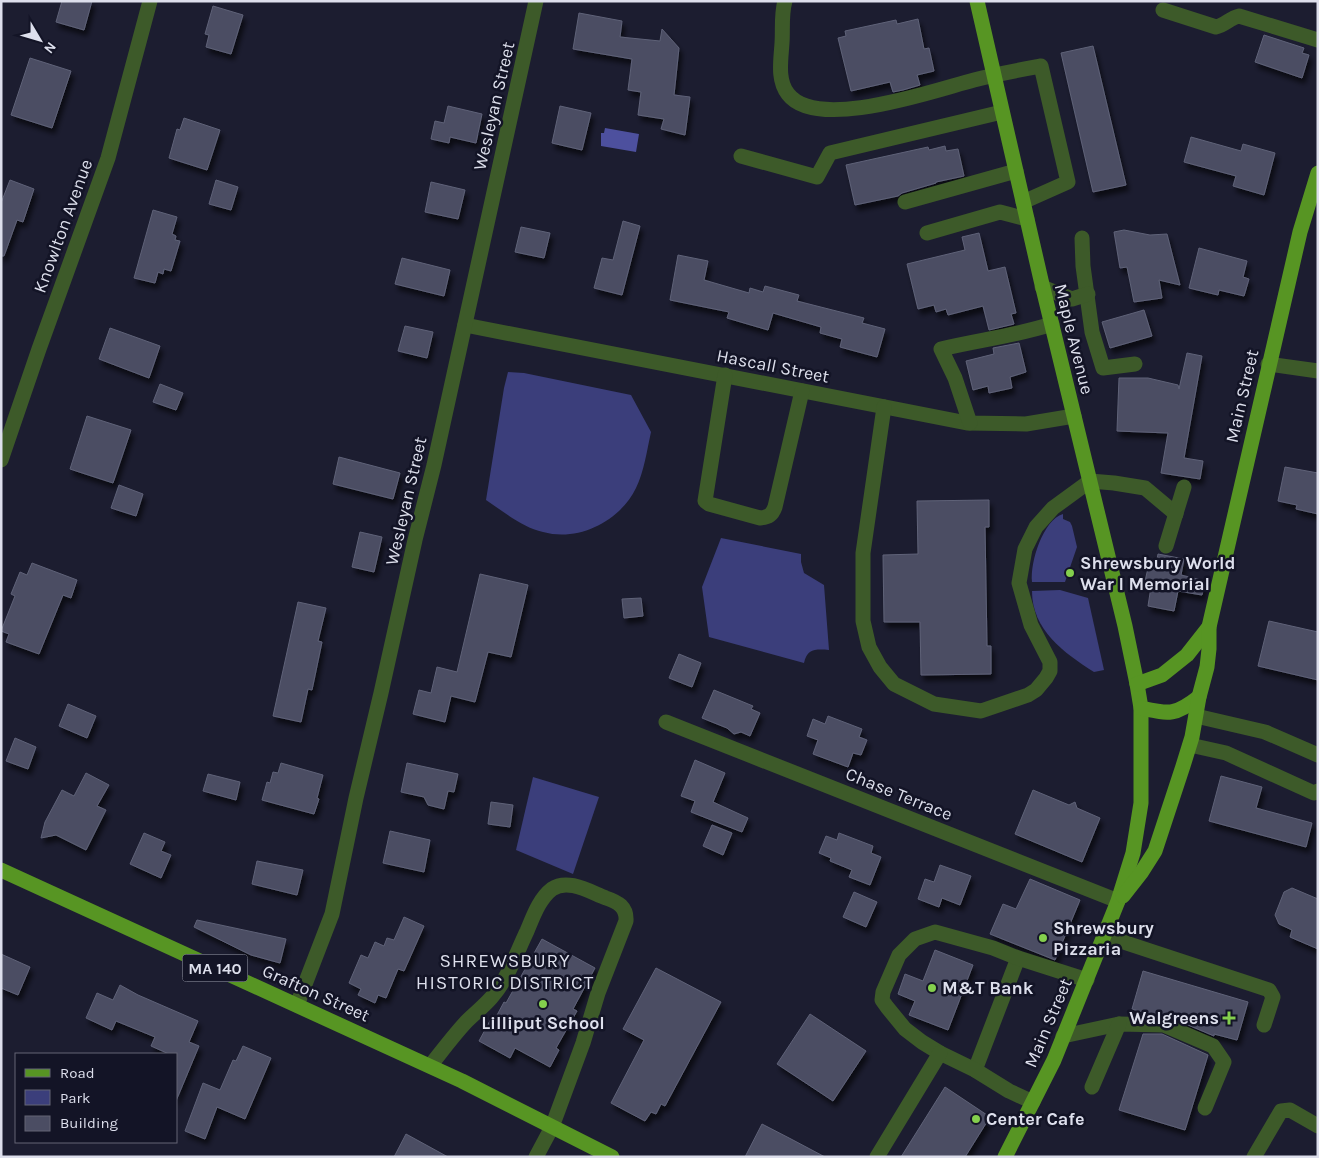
<svg xmlns="http://www.w3.org/2000/svg" width="1319" height="1158" font-family="Karla,sans-serif">
<defs>
<filter id="shadow"><feDropShadow dx="3" dy="5.5" stdDeviation="2.5" flood-color="#0009"/></filter>
</defs>
<rect width="100%" height="100%" fill="#1c1d30"/>
<g fill="#3b3e7b">
<path d="M508,372L524,373L631,395L651,432C647,450 644,472 636,488C620,521 579,542 543,532C522,527 504,512 486,500L504,388Z"/>
<path d="M1063,514V519L1070,522L1072,526L1077,547L1065,582H1032C1030,562 1043,520 1063,514Z"/>
<path d="M721,538L801,554V562L804,573L824,585L829,650C815,649 807,649 804,663L709,637L702,587Z"/>
<path d="M1060,590L1088,598L1104,670L1094,672C1064,653 1032,630 1032,591Z"/>
<polygon points="533,777 599,797 573,874 516,850"/>
</g>
<polygon fill="#4d509e" points="605,128 639,134 636,152 601,146 601,133 604,133"/>
<g fill="#4b4d63" stroke="#5f6278" filter="url(#shadow)">
<polygon points="62,1 92,1 84,30 56,22"/>
<polygon points="213,6 243,15 231,54 206,47 209,35 205,34"/>
<polygon points="579,13 622,21 620,37 660,41 662,29 679,48 674,95 690,97 685,135 661,129 664,119 638,115 641,92 628,90 632,59 573,49"/>
<polygon points="918,19 924,49 929,48 934,71 917,75 920,85 903,90 893,92 890,82 851,91 838,38 846,36 845,31 896,20 897,24"/>
<polygon points="1264,35 1304,48 1302,53 1309,55 1302,78 1255,62"/>
<polygon points="1093,46 1126,185 1093,192 1061,53"/>
<polygon points="30,58 71,71 52,128 11,115"/>
<polygon points="448,106 482,114 476,143 450,137 449,143 431,139 435,121 444,123"/>
<polygon points="560,106 591,113 582,150 552,143"/>
<polygon points="184,118 220,130 207,170 169,158 177,129 180,130"/>
<polygon points="1191,137 1241,151 1243,144 1275,153 1264,195 1233,186 1236,176 1184,162"/>
<polygon points="945,146 946,151 958,149 964,176 936,182 936,183 902,193 898,196 855,205 846,165 928,147 929,150"/>
<polygon points="10,180 34,189 23,222 17,220 4,256 1,256 1,203"/>
<polygon points="216,180 238,187 231,210 209,204"/>
<polygon points="431,182 465,190 458,219 425,212"/>
<polygon points="153,210 177,217 172,234 176,236 175,240 180,241 171,271 164,269 163,274 158,272 155,283 134,278"/>
<polygon points="623,221 640,226 622,295 594,288 602,258 613,260"/>
<polygon points="521,227 550,233 544,258 515,252"/>
<polygon points="1124,230 1150,235 1167,234 1180,285 1159,280 1162,298 1134,302 1127,267 1120,268 1114,232"/>
<polygon points="979,233 988,271 1005,267 1016,313 1011,314 1014,324 989,330 983,306 948,315 946,309 936,312 934,305 918,309 907,264 965,250 962,237"/>
<polygon points="1199,248 1247,261 1243,277 1249,279 1244,296 1219,290 1218,295 1189,288"/>
<polygon points="678,255 708,261 704,280 749,293 750,288 763,292 765,286 799,295 797,301 864,318 862,323 885,329 877,357 840,347 842,339 820,333 821,327 773,313 768,330 727,318 729,312 670,300"/>
<polygon points="402,258 450,270 444,296 395,284"/>
<polygon points="1144,310 1152,336 1110,348 1102,322"/>
<polygon points="405,326 433,332 427,358 398,351"/>
<polygon points="110,328 160,346 149,378 99,359"/>
<polygon points="1019,343 1026,372 1010,377 1012,388 989,393 988,386 973,390 966,361 994,354 993,348"/>
<polygon points="1187,353 1202,356 1184,458 1203,461 1200,479 1161,473 1168,433 1117,431 1119,378 1148,378 1178,385 1179,389"/>
<polygon points="160,384 183,393 176,410 153,402"/>
<polygon points="87,416 131,430 113,483 70,469"/>
<polygon points="339,457 400,473 393,499 333,484"/>
<polygon points="1285,467 1318,473 1318,514 1296,509 1297,505 1278,501"/>
<polygon points="119,485 143,494 136,516 111,508"/>
<polygon points="989,500 989,527 985,527 987,646 991,646 991,674 921,675 920,622 884,622 883,555 918,554 917,501"/>
<polygon points="360,532 382,537 374,572 352,567"/>
<polygon points="1158,554 1184,559 1181,575 1205,581 1202,595 1178,591 1174,611 1148,606 1151,587 1144,586 1148,568 1155,570"/>
<polygon points="32,563 77,580 71,598 63,595 39,654 6,642 9,634 1,631 15,596 11,594 20,572 27,575"/>
<polygon points="480,574 528,585 511,657 488,652 475,702 451,696 445,722 413,714 419,690 431,693 437,667 457,672"/>
<polygon points="641,598 643,616 624,618 622,599"/>
<polygon points="298,602 326,608 318,641 322,642 312,690 308,689 301,722 273,716"/>
<polygon points="1269,621 1318,632 1318,680 1258,666"/>
<polygon points="679,654 701,663 692,687 669,678"/>
<polygon points="714,690 753,706 751,709 760,713 750,736 741,732 734,734 727,728 702,718"/>
<polygon points="68,704 96,716 87,738 59,726"/>
<polygon points="828,716 862,729 859,737 867,740 861,755 853,753 848,767 813,754 818,740 807,736 813,719 825,724"/>
<polygon points="15,738 36,747 28,769 6,761"/>
<polygon points="695,760 725,773 713,802 748,818 742,832 691,812 695,801 681,796"/>
<polygon points="281,763 323,775 317,798 319,799 314,814 262,800 267,782 270,783 273,772 278,773"/>
<polygon points="407,763 458,774 454,792 448,791 444,809 428,805 424,797 401,792"/>
<polygon points="86,773 109,785 97,806 106,810 86,850 56,835 41,838 45,822 62,790 74,796"/>
<polygon points="208,774 240,782 236,800 203,791"/>
<polygon points="1221,776 1262,787 1256,808 1312,823 1306,847 1209,821"/>
<polygon points="1033,790 1069,805 1075,802 1077,808 1100,818 1082,862 1015,834"/>
<polygon points="491,802 513,805 510,827 488,824"/>
<polygon points="712,825 732,833 723,855 703,846"/>
<polygon points="390,831 430,840 424,872 383,863"/>
<polygon points="144,833 165,842 161,851 171,855 161,878 130,864"/>
<polygon points="839,833 873,846 871,853 881,857 870,885 849,877 852,870 830,861 831,858 819,853 826,836 837,840"/>
<polygon points="257,861 303,870 297,895 252,884"/>
<polygon points="940,865 971,876 960,905 942,898 939,907 918,899 925,879 934,882"/>
<polygon points="1030,879 1080,900 1055,960 990,934 1003,904 1016,909"/>
<polygon points="1292,888 1318,899 1318,949 1290,937 1292,930 1279,924 1275,915 1284,892"/>
<polygon points="854,892 877,902 866,927 843,917"/>
<polygon points="404,917 424,926 404,971 398,969 386,998 378,995 375,1003 358,995 361,989 349,983 361,955 368,958 375,942 384,946 387,938 394,940"/>
<polygon points="197,920 286,939 280,963 251,955 194,927"/>
<polygon points="542,939 595,968 573,1009 577,1011 556,1048 559,1050 550,1067 515,1048 510,1058 479,1041 493,1015 496,1017 504,1002 506,1003"/>
<polygon points="935,950 973,965 948,1030 909,1015 915,1001 898,994 905,974 923,981"/>
<polygon points="1,954 30,967 18,995 1,988"/>
<polygon points="656,968 721,1002 665,1106 661,1104 656,1114 651,1112 645,1121 611,1103 644,1040 623,1029"/>
<polygon points="1143,971 1248,1002 1237,1040 1214,1034 1214,1036 1167,1016 1148,1015 1149,1014 1132,1009"/>
<polygon points="120,985 138,995 198,1021 189,1042 199,1046 176,1101 176,1054 169,1054 151,1046 155,1037 116,1021 112,1030 86,1018 97,993 113,1000"/>
<polygon points="810,1014 866,1051 833,1101 777,1064"/>
<polygon points="1143,1034 1162,1034 1208,1055 1185,1130 1119,1110"/>
<polygon points="243,1046 271,1058 245,1119 217,1107 205,1139 185,1131 203,1083 220,1090 233,1060 236,1061"/>
<polygon points="945,1087 990,1117 965,1157 901,1157"/>
<polygon points="762,1124 791,1139 825,1157 745,1157"/>
<polygon points="406,1134 448,1157 394,1157"/>
</g>
<g fill="none" stroke-linecap="round" stroke-linejoin="round">
<g stroke="#3d5a29" stroke-width="15">
<path d="M785,1C781,14 783,30 782,43C781,60 777,80 788,94C817,132 935,90 974,80C996,74 1019,70 1041,66L1068,182L1023,202"/>
<path d="M1163,10L1216,27C1225,25 1230,18 1239,16L1318,40"/>
<polyline points="741,156 817,177 830,153 1002,112"/>
<polyline points="905,202 1016,171"/>
<polyline points="927,233 1000,212 1027,219"/>
<polyline points="1082,238 1083,266 1092,332 1103,368 1135,364"/>
<polyline points="1042,287 1072,299 1088,294"/>
<polyline points="465,325 967,423 1026,424 1074,416"/>
<polyline points="1268,364 1318,371"/>
<path d="M725,375L705,501L709,504L760,518C769,517 772,515 775,507L802,391"/>
<polyline points="884,407 863,553 863,621 869,647 880,667 894,684 934,704 981,711 1028,695 1036,690 1046,678 1050,671 1050,662 1031,625 1019,583 1025,549 1036,527 1053,508 1090,481 1114,483 1145,488 1176,514"/>
<path d="M970,423L955,378L941,349C978,340 1015,336 1052,324"/>
<polyline points="1,460 39,349 108,158 150,1"/>
<polyline points="1166,546 1184,487"/>
<polyline points="1196,716 1265,732 1318,755"/>
<polyline points="666,722 1118,901"/>
<polyline points="1190,745 1226,753 1314,793 1318,791"/>
<polyline points="1105,936 1269,990 1273,997 1264,1025"/>
<polyline points="297,1005 332,914 356,798 381,693 415,540 434,465 536,1"/>
<polyline points="1063,1036 1119,1024 1164,1025 1213,1046 1224,1062 1205,1108"/>
<path d="M430,1066C442,1051 453,1036 466,1022C474,1014 483,1007 491,998C508,979 516,954 527,931C533,917 539,899 552,889C568,878 590,892 606,898C618,902 627,907 626,921L598,993L583,1043L552,1127L536,1157"/>
<polyline points="975,1070 1018,958"/>
<polyline points="1092,1087 1119,1024"/>
<polyline points="1033,1102 1009,1091 975,1070 940,1053 922,1042 905,1029 887,1007 882,1000 883,992 899,955 915,939 935,932 993,948 1018,958 1087,980"/>
<polyline points="877,1157 940,1053"/>
<polyline points="1254,1157 1281,1111 1290,1110 1318,1126"/>
</g>
<g stroke="#579523" stroke-width="15">
<polyline points="977,1 1041,280 1125,626 1137,684 1141,708 1141,803 1133,853 1118,901 1054,1060 1005,1157"/>
<polyline points="1137,684 1162,675 1187,655 1209,627"/>
<path d="M1141,708C1169,714 1175,716 1199,697"/>
<polyline points="1,870 462,1081 612,1157"/>
<polyline points="1123,896 1141,873 1155,851 1183,766 1192,737 1199,697 1207,667 1209,649 1209,627 1300,232 1318,173"/>
</g>
</g>
<g fill="#84cf4d" stroke="#131426" stroke-width="2">
<circle cx="1070" cy="573" r="5"/>
<circle cx="1043" cy="938" r="5"/>
<circle cx="932" cy="988" r="5"/>
<circle cx="543" cy="1004" r="5"/>
<path d="M1226.5 1010.5h5v5h5v5h-5v5h-5v-5h-5v-5h5z"/>
<circle cx="976" cy="1119" r="5"/>
</g>
<g text-anchor="middle" stroke-width="5" stroke-linejoin="round" paint-order="stroke">
<rect fill="#131426" stroke="#a0a2b1" stroke-width="1" x="182.5" y="954.5" width="65" height="27" rx="4"/>
<g font-size="16" font-weight="bold" fill="#dddfec">
<text x="215" y="974">MA 140</text>
</g>
<g font-size="18" fill="#dddfec" stroke="#131426">
<text transform="translate(494 106) rotate(-77)" y="6">Wesleyan Street</text>
<text transform="translate(63 226) rotate(-70)" y="6">Knowlton Avenue</text>
<text transform="translate(1074 339) rotate(76)" y="6">Maple Avenue</text>
<text transform="translate(773 366) rotate(11)" y="6">Hascall Street</text>
<text transform="translate(1242 396) rotate(-77)" y="6">Main Street</text>
<text transform="translate(406 501) rotate(-77)" y="6">Wesleyan Street</text>
<text transform="translate(899 794) rotate(22)" y="6">Chase Terrace</text>
<text transform="translate(316 993) rotate(24)" y="6">Grafton Street</text>
<text transform="translate(1048 1023) rotate(-67)" y="6">Main Street</text>
</g>
<g font-size="18" font-weight="bold" fill="#dddfec" stroke="#131426" text-anchor="start">
<text x="1080" y="569">Shrewsbury World<tspan x="1080" dy="21">War I Memorial</tspan></text>
<text x="1053" y="934">Shrewsbury<tspan x="1053" dy="21">Pizzaria</tspan></text>
<text x="942" y="994">M&amp;T Bank</text>
<text x="1219" y="1024" text-anchor="end">Walgreens</text>
<text x="543" y="1029" text-anchor="middle">Lilliput School</text>
<text x="986" y="1125">Center Cafe</text>
</g>
<g font-size="19" letter-spacing="1" fill="#dddfec" stroke="#131426">
<text x="505" y="967">SHREWSBURY<tspan x="505" dy="22">HISTORIC DISTRICT</tspan></text>
</g>
</g>
<rect width="1319" height="1158" fill="none" stroke="#dddfec" stroke-width="5"/>
<rect x="15" y="1053" width="162" height="90" fill="#131426" stroke="#646575"/>
<rect x="25" y="1069" width="25" height="8" fill="#579523" stroke="#646575"/>
<text x="60" y="1078" font-size="15" fill="#dddfec">Road</text>
<rect x="25" y="1090" width="25" height="15" fill="#3b3e7b" stroke="#646575"/>
<text x="60" y="1103" font-size="15" fill="#dddfec">Park</text>
<rect x="25" y="1116" width="25" height="15" fill="#4b4d63" stroke="#646575"/>
<text x="60" y="1128" font-size="15" fill="#dddfec">Building</text>
<g transform="translate(40 40) rotate(128)" stroke="#131426" stroke-width="4" paint-order="stroke">
<path d="M0-4L9 19L0 12L-9 19Z" fill="#dddfec"/>
<text y="-8" font-size="14" font-weight="bold" text-anchor="middle" fill="#dddfec">N</text>
</g>
</svg>
